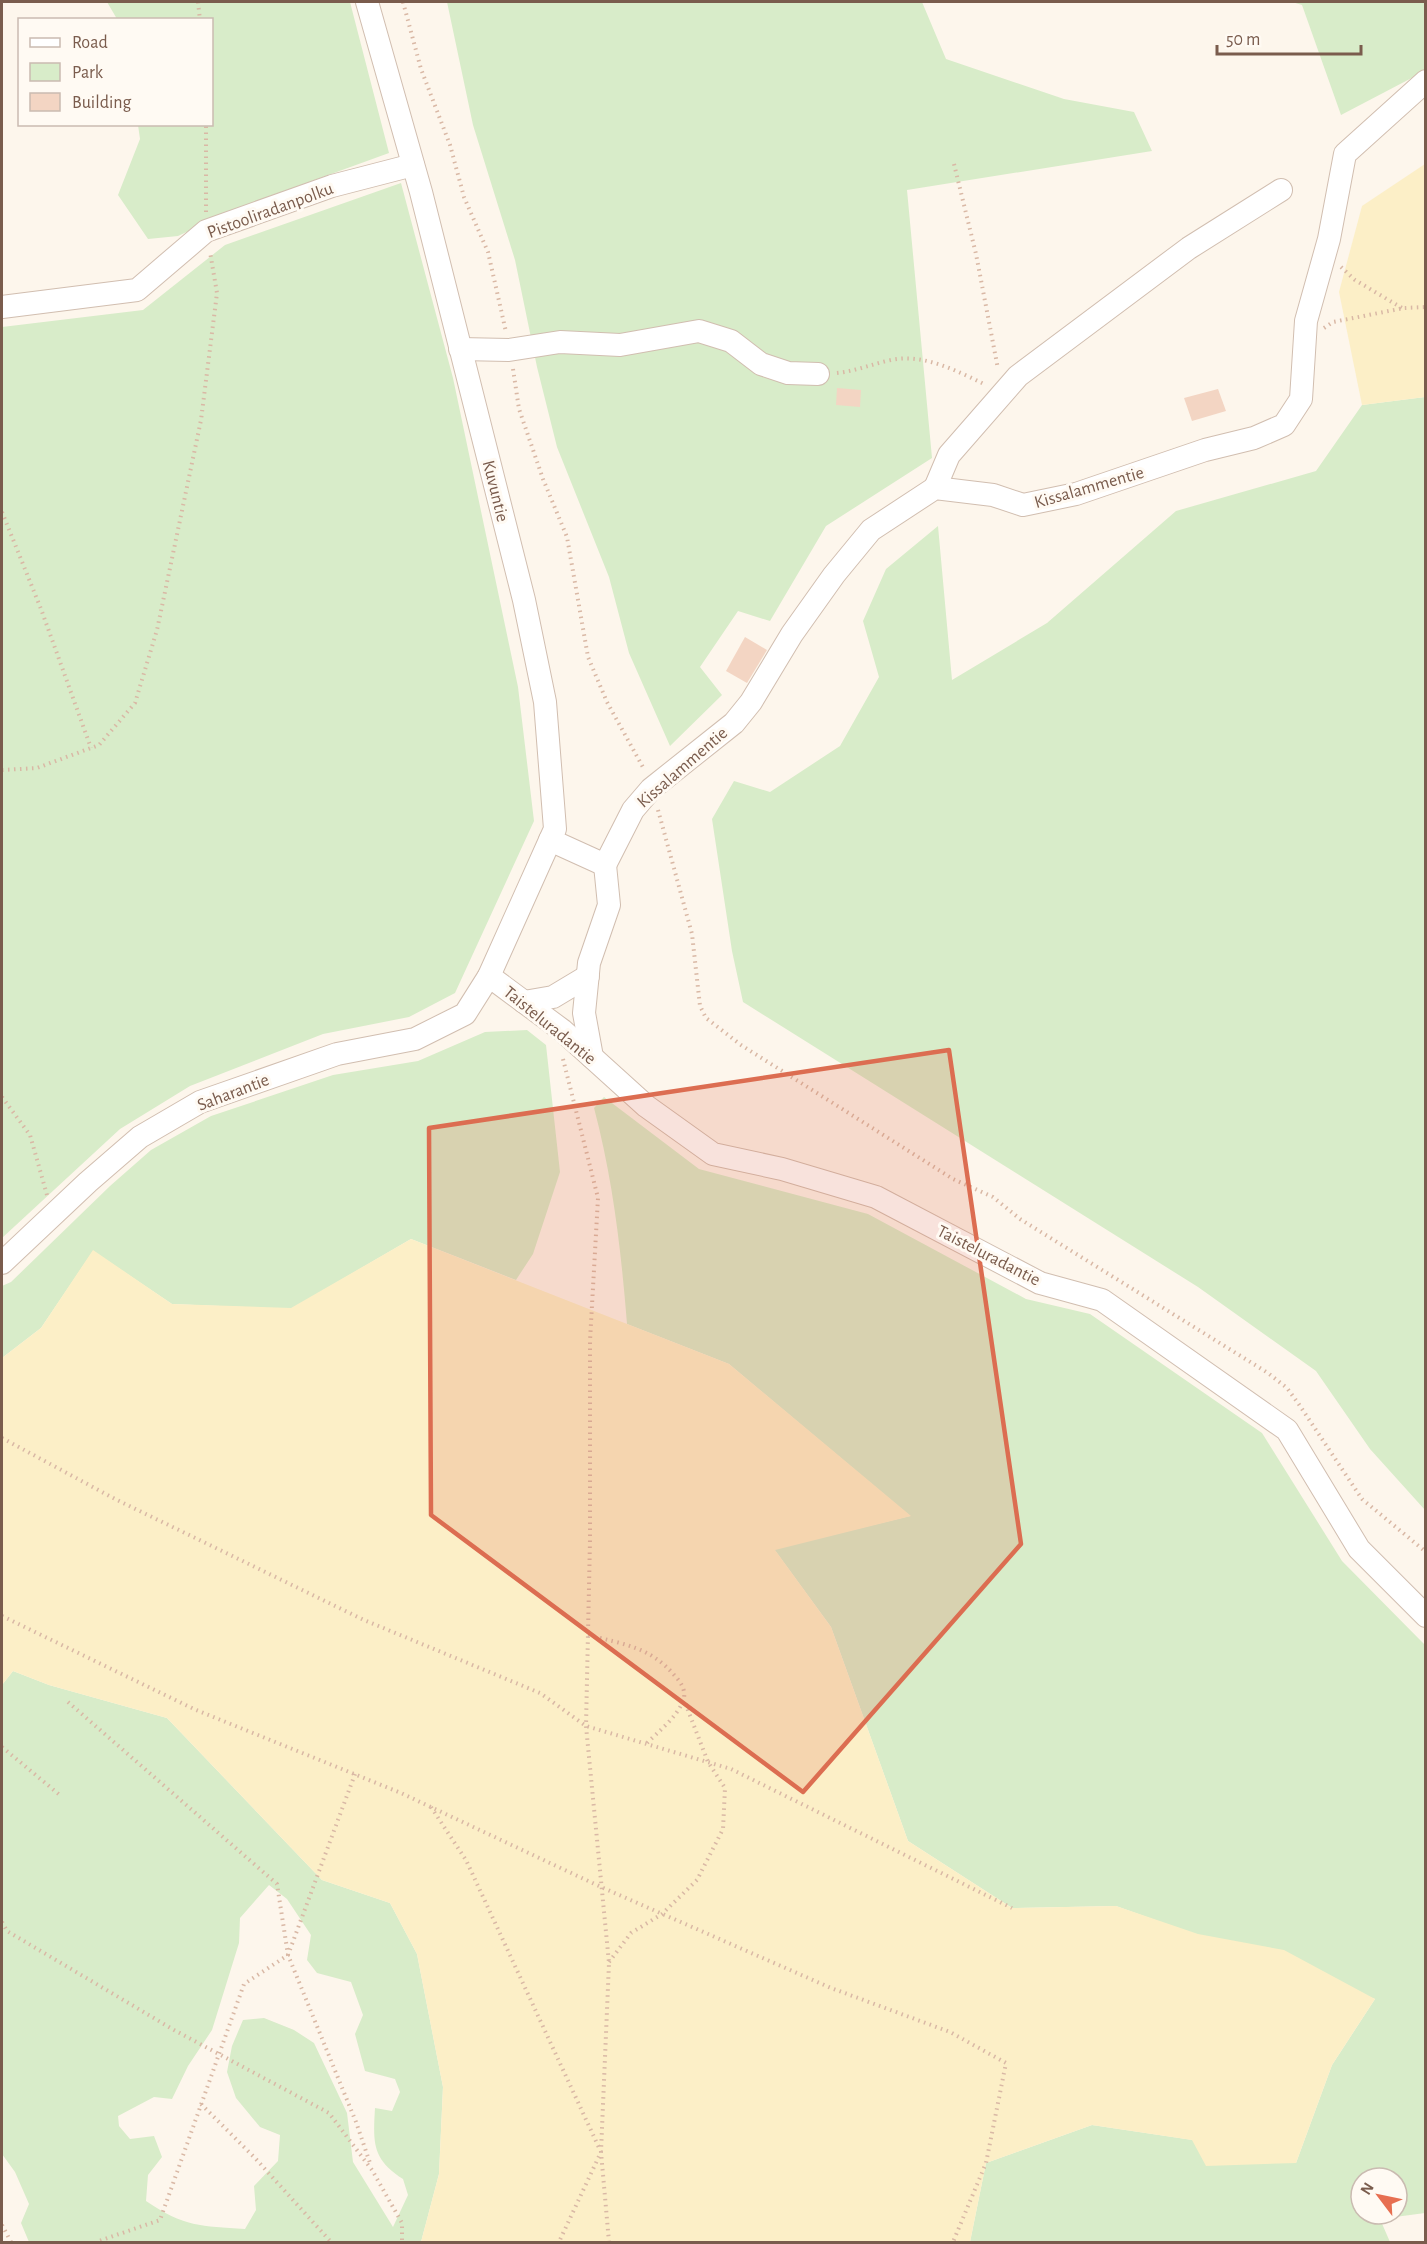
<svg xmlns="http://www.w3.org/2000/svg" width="1427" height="2244" font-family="'Alegreya Sans',sans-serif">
<rect width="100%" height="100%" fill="#fdf6ec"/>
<g fill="#d8ecc9" fill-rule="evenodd">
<polygon points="107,2 350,2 389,153 240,207 178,236 148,239 118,195 140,139 138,125 212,124 212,20 117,19"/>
<polygon points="447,2 922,2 946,59 1064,99 1134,112 1152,151 907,190 932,458 826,526 770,621 738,611 700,667 722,695 670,746 629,653 609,577 557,447 537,367 515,260 473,125"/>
<polygon points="1292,2 1425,2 1425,71 1341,115 1302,5"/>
<polygon points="401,183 453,378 518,687 534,821 455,993 409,1017 323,1034 190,1086 120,1129 2,1238 2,327 143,310 225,245"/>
<polygon points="1425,397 1425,1510 1370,1449 1316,1371 1198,1287 743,1002 732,951 712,819 734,781 770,792 840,746 879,677 863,621 886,569 938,526 952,680 1047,623 1176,511 1316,471 1362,405"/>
<polygon points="527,1030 546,1045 560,1172 533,1254 516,1280 411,1239 291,1309 172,1304 93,1251 41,1328 2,1358 2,1286 11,1282 110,1186 151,1150 211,1116 333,1075 418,1061 485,1032"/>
<path d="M604,1097L699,1169L868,1214L1026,1299L1090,1314L1262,1433L1342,1561L1425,1645V2213L1380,2219L1390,2242H970L986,2163L1092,2125L1193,2140L1296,2163L1332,2065L1375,1999L1116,1906L1012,1908L908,1841L831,1627L774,1549L910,1516L729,1364L627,1324C621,1250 613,1180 594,1108ZM1361,2178H1397V2214H1361Z"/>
<path d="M13,1671L49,1685L167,1718L322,1880L390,1903L417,1954L443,2087L439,2174L421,2242H29L21,2223L29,2204L15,2172L2,2154V1685ZM269,1885L287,1899L311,1935L307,1960L317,1973L351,1982L363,2015L355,2034L365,2071L395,2079L400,2092L392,2111L375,2108C373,2143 372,2159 403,2179L408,2195L393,2227L353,2162L347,2113L314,2043L294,2030L264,2018L243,2020L232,2046L227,2072L236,2098L260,2127L280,2135L278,2161L254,2186L256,2210L245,2229C201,2226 184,2227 146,2201L148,2175L162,2157L154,2136L130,2139L119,2126L118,2116L154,2097L172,2099L188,2066L212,2030L239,1943L240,1918Z"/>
</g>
<g fill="#fcefc7">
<polygon points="1425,164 1425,397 1362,405 1339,292 1362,206"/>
<polygon points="411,1239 729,1364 911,1516 775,1550 831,1627 908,1841 1012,1908 1116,1906 1198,1934 1284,1950 1375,1999 1332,2065 1296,2163 1206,2166 1192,2140 1092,2125 986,2163 970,2242 421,2242 439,2174 443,2087 417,1954 390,1903 322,1880 167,1718 49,1685 13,1671 2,1685 2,1358 41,1328 93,1250 172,1304 291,1308"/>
</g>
<g fill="#f3d5c3">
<polygon points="837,388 861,390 860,407 836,405"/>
<polygon points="1218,389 1226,411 1192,421 1184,398"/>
<polygon points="745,637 767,650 747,683 726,671"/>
</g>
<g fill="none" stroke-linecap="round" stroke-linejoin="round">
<defs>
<g id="minor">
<polyline points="2,307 137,290 206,231 332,186 413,165"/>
<polyline points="460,349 509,350 560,342 620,345 699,331 731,341 761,364 788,373 818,374"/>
<polyline points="935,488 949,455 1018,376 1189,248 1281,190"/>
<polyline points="550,840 605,865"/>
<polyline points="605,865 633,810 651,789 734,723 751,702 792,634 834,575 871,530 935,488 993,495 1023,505 1076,494 1205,450 1254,438 1284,425 1301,399 1306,321 1329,239 1345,154 1426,81"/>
<polyline points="489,976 562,1030 646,1106 713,1154 782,1169 876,1197 1040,1283 1102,1300 1287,1430 1359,1549 1426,1616"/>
<polyline points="524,1002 553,997 588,976"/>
<polyline points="592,1057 584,1013 589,963 609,905 605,865"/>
<polyline points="2,1263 88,1182 140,1137 200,1102 337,1054 415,1039 465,1014 489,976 555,829 545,702 524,600 421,192 367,2"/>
</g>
</defs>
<use href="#minor" stroke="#d1beb0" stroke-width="24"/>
<g stroke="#d9b8a5" stroke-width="4" stroke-dasharray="1.5 4.5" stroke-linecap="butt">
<polyline points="198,2 200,20"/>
<polyline points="403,2 421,69 450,145 464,197 488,252 506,332"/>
<polyline points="954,164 976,254 998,369"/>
<polyline points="206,212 206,124"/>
<polyline points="1341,267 1355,280 1402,308"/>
<polyline points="1324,328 1333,322 1404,308 1426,307"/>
<polyline points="513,369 519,409 543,479 567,537 588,657 607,702 644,769"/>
<path d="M837,373C856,371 872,364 891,360C923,353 957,371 984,384"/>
<polyline points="2,512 41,609 91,748"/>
<polyline points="2,770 37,768 99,745 135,703 157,630 201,420 217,293 210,252"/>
<polyline points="658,810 692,934 700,1006 706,1018 741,1045 953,1179 993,1197 1020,1219 1268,1373 1287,1388 1298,1403 1362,1499 1426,1552"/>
<polyline points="563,1059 598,1198 590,1341 590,1540 586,1726 609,1963 601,2152 609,2242"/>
<polyline points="2,1097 30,1135 47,1195"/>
<polyline points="2,1438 115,1499 364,1620 540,1693 586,1726 731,1769 1012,1908"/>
<polyline points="2,1616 196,1710 401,1793 601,1887 831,1988 950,2032 1006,2063 986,2163 953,2242"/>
<path d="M588,1635C623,1644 651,1647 675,1676C681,1682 687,1692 683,1701C677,1717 658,1732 646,1744"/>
<polyline points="68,1702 277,1884 288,1955 244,1984 160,2220 96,2242"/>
<polyline points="2,1747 61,1796"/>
<polyline points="355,1774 288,1955 356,2122 371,2166"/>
<polyline points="431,1807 466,1860 601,2152 559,2242"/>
<polyline points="2,1922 7,1931 174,2030 329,2113 372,2170 402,2223 402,2242"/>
<polyline points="609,1962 631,1933 662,1914 697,1880 723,1829 725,1788 708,1762 684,1700"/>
<polyline points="201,2104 255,2158 331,2242"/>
<polyline points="2,2225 11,2242"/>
</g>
<use href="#minor" stroke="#fff" stroke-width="22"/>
</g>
<path fill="#dc6d51" fill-opacity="0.2" stroke="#dc6d51" stroke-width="4.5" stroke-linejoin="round" d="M949,1050L1021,1544L803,1792L431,1515L429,1128Z"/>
<g text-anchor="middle" stroke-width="6" stroke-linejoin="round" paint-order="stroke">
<g font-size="18" fill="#7a5c4d" stroke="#fffaf3">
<text transform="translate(270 210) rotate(-20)" y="6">Pistooliradanpolku</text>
<text transform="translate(1089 487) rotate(-16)" y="6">Kissalammentie</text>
<text transform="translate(496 491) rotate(76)" y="6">Kuvuntie</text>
<text transform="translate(682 767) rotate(-41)" y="6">Kissalammentie</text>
<text transform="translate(550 1025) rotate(39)" y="6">Taisteluradantie</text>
<text transform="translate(233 1092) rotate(-21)" y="6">Saharantie</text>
<text transform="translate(989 1255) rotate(27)" y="6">Taisteluradantie</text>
</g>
</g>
<rect width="1427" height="2244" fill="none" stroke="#7a5c4d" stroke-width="6"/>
<rect x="18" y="18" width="195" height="108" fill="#fffaf3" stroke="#cabbb1" stroke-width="1.5"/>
<rect x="30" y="38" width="30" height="9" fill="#ffffff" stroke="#cabbb1" stroke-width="1.5"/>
<text x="72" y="48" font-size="18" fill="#7a5c4d">Road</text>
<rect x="30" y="63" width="30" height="18" fill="#d8ecc9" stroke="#cabbb1" stroke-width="1.5"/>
<text x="72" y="78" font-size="18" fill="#7a5c4d">Park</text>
<rect x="30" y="93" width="30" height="18" fill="#f3d5c3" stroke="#cabbb1" stroke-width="1.5"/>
<text x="72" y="108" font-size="18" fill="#7a5c4d">Building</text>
<g transform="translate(1379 2196) rotate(302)"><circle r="28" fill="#fffaf3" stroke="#cabbb1" stroke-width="1.5"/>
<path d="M0-4.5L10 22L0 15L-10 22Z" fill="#e76f51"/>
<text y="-9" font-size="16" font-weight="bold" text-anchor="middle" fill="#7a5c4d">N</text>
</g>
<path d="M1217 45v9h144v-9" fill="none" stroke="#7a5c4d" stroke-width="3"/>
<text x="1226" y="45" font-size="18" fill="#7a5c4d" stroke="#fffaf3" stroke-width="4.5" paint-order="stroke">50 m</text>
</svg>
